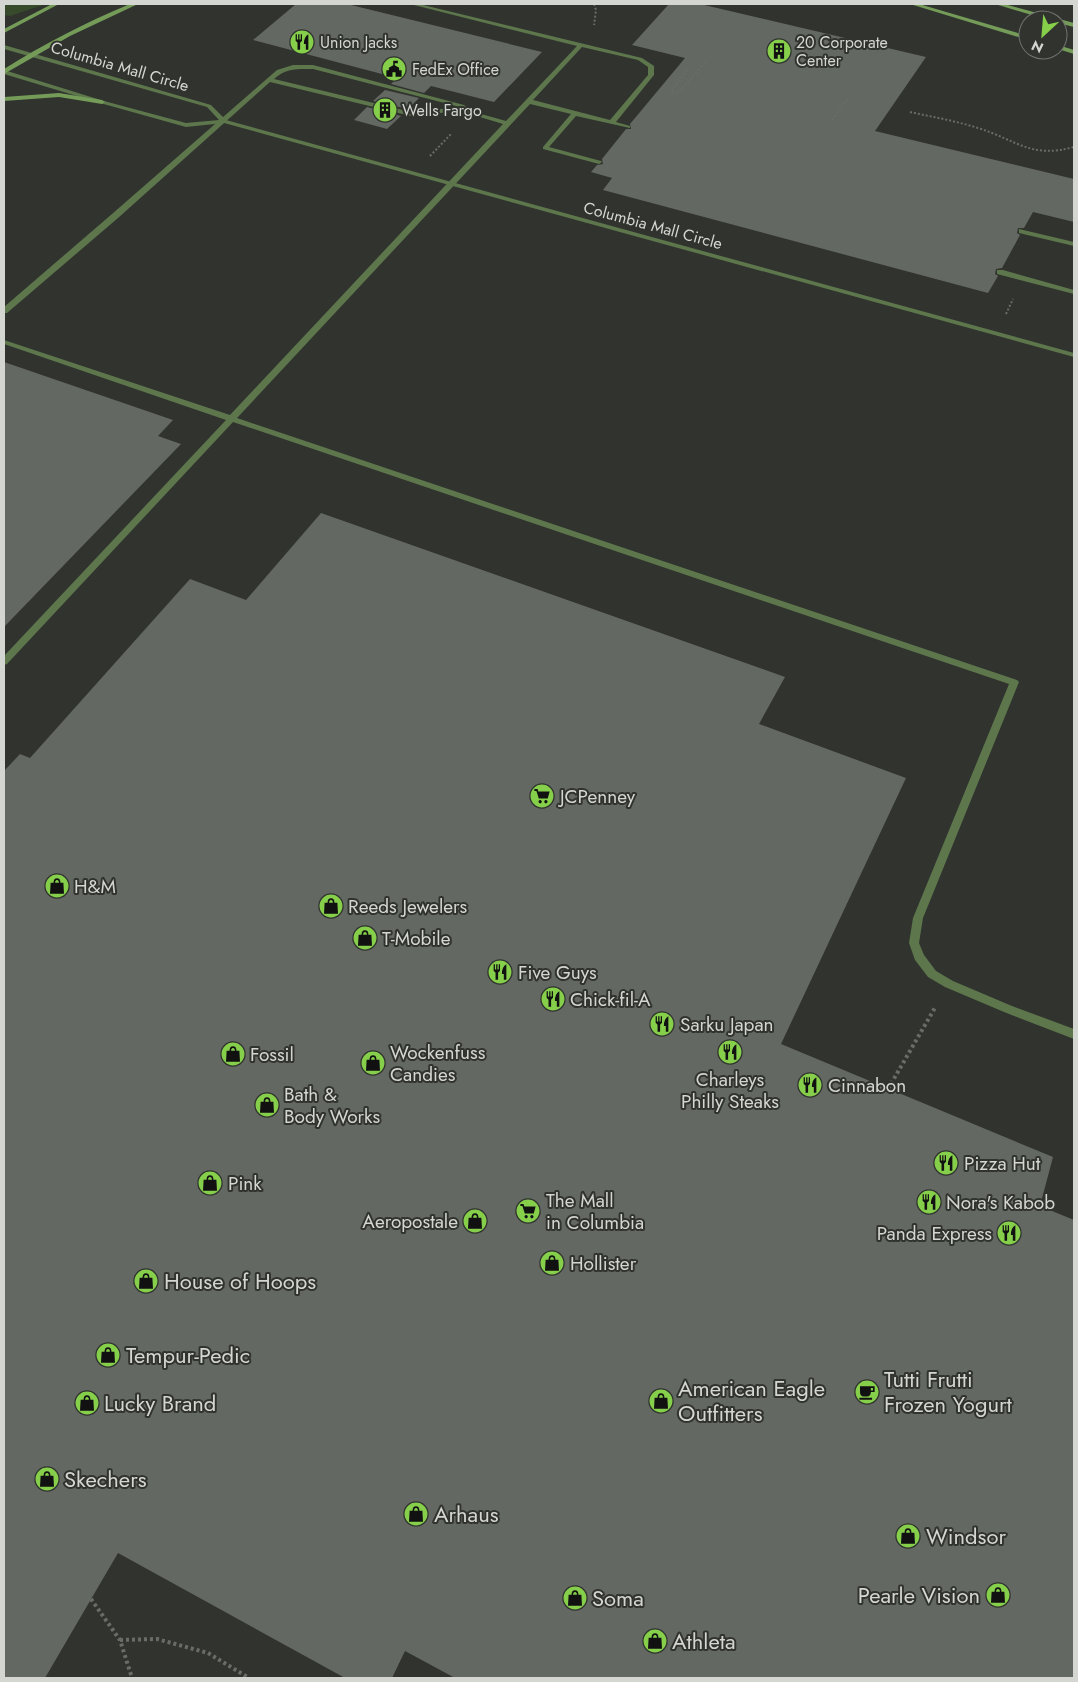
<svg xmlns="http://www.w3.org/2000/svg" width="1078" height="1682" font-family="Jost,sans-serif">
<rect width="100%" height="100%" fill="#30332e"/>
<polygon fill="#374a2b" points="4,4 46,4 10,16 4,15"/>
<g fill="#646862">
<polygon points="296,4 347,4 542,52 494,102 431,86 424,93 391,84 397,78 253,40"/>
<polygon points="669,4 700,4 926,57 875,131 1074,179 1074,222 1033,212 1024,228 1018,228 1017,233 1020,235 1002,268 996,269 995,274 998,276 988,293 603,190 612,178 591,172 597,165 603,164 602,159 626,129 631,129 630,124 685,58 632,45"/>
<polygon points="385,90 419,98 408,109 373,101"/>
<polygon points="367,107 401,116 387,129 354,120"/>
<polygon points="4,362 173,420 158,436 181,444 4,627"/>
<polygon points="321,513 785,677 759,724 906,778 781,1044 1053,1157 1040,1206 1074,1220 1074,1678 455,1678 405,1651 392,1678 345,1678 118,1553 45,1678 4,1678 4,771 20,754 30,758 190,579 246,600"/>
</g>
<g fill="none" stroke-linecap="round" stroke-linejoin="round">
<g stroke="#6a6c68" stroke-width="2" stroke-dasharray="2 2" stroke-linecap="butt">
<polyline points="594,4 596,10 594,25"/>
<polyline points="687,70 671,91 678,93 705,63"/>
<path d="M910,112C933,117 956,121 978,128C1017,140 1030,159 1074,147"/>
<polyline points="832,120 849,98"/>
<polyline points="430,156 452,133"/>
<polyline points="1006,314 1013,299"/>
</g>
<g stroke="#6a6c68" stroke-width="4" stroke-dasharray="3 3" stroke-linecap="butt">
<polyline points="888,1089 936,1006"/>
<polyline points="91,1599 120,1640 132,1678"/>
<polyline points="120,1640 157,1639 208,1653 249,1678"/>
</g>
<g fill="#5d764c" fill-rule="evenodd">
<path d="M410,4H419L642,58L654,66V75L616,122L630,126V128L576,116L549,147L601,161L602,162L599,164L543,149V147L571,114L530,104L237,418L1017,680L1019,682L923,918L919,943L924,955L936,971L953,981L1012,1006L1074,1029V1039L1004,1012L945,987L928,977L915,960L909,943L913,918L1009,684L233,422L7,664L4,665V656L226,420L4,344V340L230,415L503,124L470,114L460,107L313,69C297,69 286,68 274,79L411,112L450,108L464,112L461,114L450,112L411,116L270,82L118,218L7,313H4V307L112,214L277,70L293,65H313L464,105L474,112L506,121L577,46ZM582,47L638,60L648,67V75L610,120L533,100Z"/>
<polygon points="1019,229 1074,242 1074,246 1019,233"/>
<polygon points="997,270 1003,270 1074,290 1074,294 997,274"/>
</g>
<polygon fill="#5d764c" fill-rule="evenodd" points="4,45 211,105 226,120 1074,353 1074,357 224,123 186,127 100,103 4,74 4,70 104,101 186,123 219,120 207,107 4,49"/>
<g fill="#749c58" fill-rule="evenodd">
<polygon points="52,4 59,4 4,33 4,29"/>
<path d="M130,4H138L70,36L4,74V69C44,44 86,22 130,4Z"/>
<polygon points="910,4 919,4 1028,36 1028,40"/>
<polygon points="995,4 1004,4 1074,23 1074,27 1058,23 1058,20 1048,20"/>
<polygon points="1058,45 1074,50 1074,54 1058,49"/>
<polygon points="59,93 102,100 105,102 102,104 59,97 4,101 4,97"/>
</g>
</g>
<defs>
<symbol id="restaurant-disc" viewBox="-11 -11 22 22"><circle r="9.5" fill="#86cf4b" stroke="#30332e"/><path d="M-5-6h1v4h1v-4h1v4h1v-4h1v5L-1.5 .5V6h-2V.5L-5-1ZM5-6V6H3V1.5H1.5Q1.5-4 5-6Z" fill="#111"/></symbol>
<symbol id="building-disc" viewBox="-11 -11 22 22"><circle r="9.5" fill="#86cf4b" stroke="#30332e"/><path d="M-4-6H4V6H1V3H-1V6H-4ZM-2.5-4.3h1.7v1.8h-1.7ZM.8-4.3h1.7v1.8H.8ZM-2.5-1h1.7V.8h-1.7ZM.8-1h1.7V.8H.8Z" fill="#111"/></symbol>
<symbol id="civic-disc" viewBox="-11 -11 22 22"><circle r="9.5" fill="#86cf4b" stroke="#30332e"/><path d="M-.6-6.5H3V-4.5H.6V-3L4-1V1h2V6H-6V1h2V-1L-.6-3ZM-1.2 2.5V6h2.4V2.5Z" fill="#111"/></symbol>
<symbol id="supermarket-disc" viewBox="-11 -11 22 22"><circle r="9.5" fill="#86cf4b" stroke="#30332e"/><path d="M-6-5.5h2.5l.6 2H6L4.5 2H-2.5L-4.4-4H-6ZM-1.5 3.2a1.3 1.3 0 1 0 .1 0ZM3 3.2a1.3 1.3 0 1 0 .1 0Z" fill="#111"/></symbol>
<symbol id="shop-disc" viewBox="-11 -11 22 22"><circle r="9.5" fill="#86cf4b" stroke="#30332e"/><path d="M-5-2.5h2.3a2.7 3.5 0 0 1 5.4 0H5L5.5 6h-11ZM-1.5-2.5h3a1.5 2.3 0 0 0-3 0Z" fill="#111"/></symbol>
<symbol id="cafe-disc" viewBox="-11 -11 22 22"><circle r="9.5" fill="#86cf4b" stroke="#30332e"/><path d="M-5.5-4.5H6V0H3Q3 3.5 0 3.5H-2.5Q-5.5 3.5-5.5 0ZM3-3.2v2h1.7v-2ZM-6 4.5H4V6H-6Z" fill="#111"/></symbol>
</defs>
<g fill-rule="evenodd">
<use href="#restaurant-disc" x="288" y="28" width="28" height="28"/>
<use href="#building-disc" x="765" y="37" width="28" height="28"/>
<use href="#civic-disc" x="380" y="55" width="28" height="28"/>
<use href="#building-disc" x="371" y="96" width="28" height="28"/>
<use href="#supermarket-disc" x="528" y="782" width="28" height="28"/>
<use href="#shop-disc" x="43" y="872" width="28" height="28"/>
<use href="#shop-disc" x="317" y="892" width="28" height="28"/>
<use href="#shop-disc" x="351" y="924" width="28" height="28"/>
<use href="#restaurant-disc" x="486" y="958" width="28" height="28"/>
<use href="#restaurant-disc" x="539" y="985" width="28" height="28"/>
<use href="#restaurant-disc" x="648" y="1010" width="28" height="28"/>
<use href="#restaurant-disc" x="716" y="1038" width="28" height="28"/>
<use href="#shop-disc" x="219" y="1040" width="28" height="28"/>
<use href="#shop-disc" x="359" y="1049" width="28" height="28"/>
<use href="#restaurant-disc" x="796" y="1071" width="28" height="28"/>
<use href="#shop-disc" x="253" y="1091" width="28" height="28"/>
<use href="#restaurant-disc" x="932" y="1149" width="28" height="28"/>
<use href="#shop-disc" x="196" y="1169" width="28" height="28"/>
<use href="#restaurant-disc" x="915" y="1188" width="28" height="28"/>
<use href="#supermarket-disc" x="514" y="1197" width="28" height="28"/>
<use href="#shop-disc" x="461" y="1207" width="28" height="28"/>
<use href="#restaurant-disc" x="995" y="1219" width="28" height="28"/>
<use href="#shop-disc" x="538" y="1249" width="28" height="28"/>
<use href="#shop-disc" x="132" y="1267" width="28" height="28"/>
<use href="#shop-disc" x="94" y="1341" width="28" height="28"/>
<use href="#cafe-disc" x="853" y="1378" width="28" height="28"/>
<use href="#shop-disc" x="647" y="1387" width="28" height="28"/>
<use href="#shop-disc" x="73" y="1389" width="28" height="28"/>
<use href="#shop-disc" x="33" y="1465" width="28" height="28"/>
<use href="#shop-disc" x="402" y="1500" width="28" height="28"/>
<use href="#shop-disc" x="894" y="1522" width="28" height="28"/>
<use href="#shop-disc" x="984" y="1581" width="28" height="28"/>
<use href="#shop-disc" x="561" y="1584" width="28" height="28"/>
<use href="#shop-disc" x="641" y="1627" width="28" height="28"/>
</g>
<g text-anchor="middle" stroke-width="4" stroke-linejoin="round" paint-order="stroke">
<g font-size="16" fill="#d4d6d2" stroke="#30332e" text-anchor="start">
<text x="320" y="48">Union Jacks</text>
<text x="796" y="48">20 Corporate<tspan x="796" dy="18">Center</tspan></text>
<text x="412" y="75">FedEx Office</text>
<text x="402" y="116">Wells Fargo</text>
</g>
<g font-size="16" fill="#d4d6d2" stroke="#30332e">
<text transform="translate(120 66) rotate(16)" y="6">Columbia Mall Circle</text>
<text transform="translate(653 225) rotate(15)" y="6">Columbia Mall Circle</text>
</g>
<g font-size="19" fill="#d4d6d2" stroke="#30332e" text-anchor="start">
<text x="560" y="803">JCPenney</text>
<text x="74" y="893">H&amp;M</text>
<text x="348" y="913">Reeds Jewelers</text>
<text x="382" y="945">T-Mobile</text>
<text x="518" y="979">Five Guys</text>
<text x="570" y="1006">Chick-fil-A</text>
<text x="680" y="1031">Sarku Japan</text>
<text x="390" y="1059">Wockenfuss<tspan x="390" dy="22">Candies</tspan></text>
<text x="250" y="1061">Fossil</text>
<text x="730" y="1086" text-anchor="middle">Charleys<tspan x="730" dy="22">Philly Steaks</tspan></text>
<text x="828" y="1092">Cinnabon</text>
<text x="284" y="1101">Bath &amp;<tspan x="284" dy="22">Body Works</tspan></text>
<text x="964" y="1170">Pizza Hut</text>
<text x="228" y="1190">Pink</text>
<text x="546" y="1207">The Mall<tspan x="546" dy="22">in Columbia</tspan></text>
<text x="946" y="1209">Nora's Kabob</text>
<text x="458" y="1228" text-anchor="end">Aeropostale</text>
<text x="992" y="1240" text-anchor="end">Panda Express</text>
<text x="570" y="1270">Hollister</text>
</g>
<g font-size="22" fill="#d4d6d2" stroke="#30332e" text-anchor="start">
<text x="164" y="1289">House of Hoops</text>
<text x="126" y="1363">Tempur-Pedic</text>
<text x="884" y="1387">Tutti Frutti<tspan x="884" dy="25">Frozen Yogurt</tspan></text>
<text x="678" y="1396">American Eagle<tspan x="678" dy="25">Outfitters</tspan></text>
<text x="104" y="1411">Lucky Brand</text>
<text x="64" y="1487">Skechers</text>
<text x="434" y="1522">Arhaus</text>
<text x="926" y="1544">Windsor</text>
<text x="980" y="1603" text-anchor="end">Pearle Vision</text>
<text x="592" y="1606">Soma</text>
<text x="672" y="1649">Athleta</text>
</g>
</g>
<rect width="1078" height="1682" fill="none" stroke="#d4d6d2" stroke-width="10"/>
<g transform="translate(1043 35) rotate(206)"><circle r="24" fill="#30332e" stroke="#727470"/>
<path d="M0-4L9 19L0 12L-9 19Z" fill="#86cf4b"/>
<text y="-8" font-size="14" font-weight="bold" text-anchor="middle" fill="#d4d6d2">N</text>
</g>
</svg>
